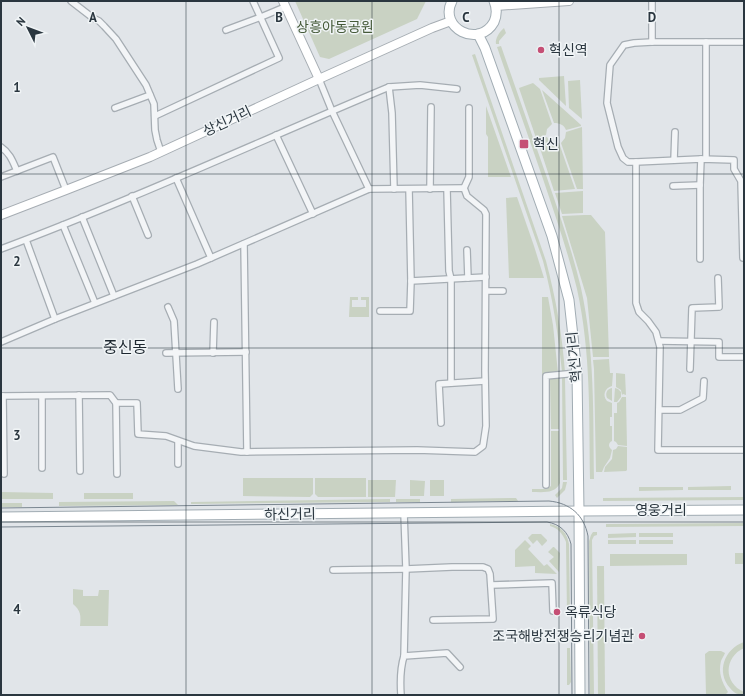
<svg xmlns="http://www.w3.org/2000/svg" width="745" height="696" font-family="'PT Sans','Noto Sans KR',sans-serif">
<rect width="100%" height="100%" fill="#e1e5e9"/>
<g fill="#c9d2c3">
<polygon points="295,1 426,1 417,19 329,59 320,57"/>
<path d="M504,28L506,33L499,41V44H496C495,39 499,32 504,28Z"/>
<path d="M501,46C516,89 531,132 546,175C559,213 572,250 581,288C595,352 593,414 594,479H590C589,415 591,353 577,289C568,252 555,215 543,179C528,135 512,91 497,47Z"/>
<path d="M475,54L546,261C556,299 562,333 565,372H562C558,333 553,299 543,261L472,55Z"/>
<polygon points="564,76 566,106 539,80 539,78"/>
<polygon points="580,80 582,119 569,108 568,81"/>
<polygon points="533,83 540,89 552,124 547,129 546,135 536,138 519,88"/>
<path d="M542,90L581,125V126L566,130C564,125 560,123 554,123Z"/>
<polygon points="486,106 511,177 488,177 488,137 486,134"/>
<polygon points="582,127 583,189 577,189 561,143 565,138 566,132"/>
<path d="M547,137C549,142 553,144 559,143L575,189L554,191L537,139Z"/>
<polygon points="583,191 583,213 562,214 555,193"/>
<polygon points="517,197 534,246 544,278 509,278 506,198"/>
<polygon points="584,215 591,215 605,232 609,357 593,357 587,298 562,216"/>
<polygon points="350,297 358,297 358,300 352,300 352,307 366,307 366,300 361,300 361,297 369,297 369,317 349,317"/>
<polygon points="542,297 548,297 553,325 558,373 542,375"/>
<path d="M609,359L610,373H613L612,386C605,388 602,395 607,401L612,403V417H610V426H612V441C608,443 608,447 612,450L610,458L604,467L602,472H596L594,369L593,360Z"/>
<polygon points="616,373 625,374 626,395 623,394 622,395 621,390 616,387"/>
<polygon points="562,376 565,378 565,379 567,480 563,480"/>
<polygon points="559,377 559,429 551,429 550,380 551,378"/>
<path d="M612,388V401L607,398C605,393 607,389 612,388Z"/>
<polygon points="615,388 618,389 621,392 621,397 617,402 614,402"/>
<polygon points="622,397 626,397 627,446 618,445 616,442 614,441 614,413 617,413 617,403 619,402"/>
<path d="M551,431H559L560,483C555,494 543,492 532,492V489H547L551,486Z"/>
<polygon points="618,446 627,447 627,470 626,471 604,472 605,467 612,459 613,450 616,449"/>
<polygon points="243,478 313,478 313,494 310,497 243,496"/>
<polygon points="315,478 366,478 366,497 318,497 315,494"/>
<polygon points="368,480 396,480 395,497 368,497"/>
<polygon points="410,480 425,481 424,496 410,496"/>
<rect x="430" y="480" width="14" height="16"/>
<polygon points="563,482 567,482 565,490 557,498 555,495 562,488"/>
<polygon points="731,486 731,490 688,490 688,487"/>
<polygon points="639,487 683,487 683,490 639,491"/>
<polygon points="1,492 53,493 53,499 1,499"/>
<rect x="84" y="493" width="49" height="6"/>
<polygon points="744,497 744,500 603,501 603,498"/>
<polygon points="516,498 518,501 451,502 451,499"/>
<polygon points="390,499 390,502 191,504 191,502"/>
<rect x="396" y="499" width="24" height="3"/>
<polygon points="174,501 178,505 59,506 59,502"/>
<rect x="1" y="503" width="21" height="4"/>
<polygon points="744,523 744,526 606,527 606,524"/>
<path d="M550,524C561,526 567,533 569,544L570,614H567L566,542C563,534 558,528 550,526Z"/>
<polygon points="593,532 597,532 597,535 594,536 592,540 594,695 590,695 589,541 591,535"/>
<polygon points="636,533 636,537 608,538 608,534"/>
<rect x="639" y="533" width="34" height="4"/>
<polygon points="532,534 541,534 547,540 547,541 542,546 537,540 533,544 528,538"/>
<polygon points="525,540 531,546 528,549 544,566 547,564 557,574 535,573 535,566 515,567 515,550"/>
<rect x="608" y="540" width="28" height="4"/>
<rect x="639" y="540" width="34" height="4"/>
<polygon points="553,547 554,547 560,553 559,572 549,561 554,557 548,552"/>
<rect x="735" y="553" width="9" height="11"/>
<polygon points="610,554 687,554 687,565 610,566"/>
<polygon points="597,566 604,566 605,695 598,695"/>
<path d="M73,589L83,590V596H98L99,590H109L108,626H80C81,615 81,611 73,604Z"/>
<path d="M744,642V648C724,657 723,683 744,692V695C738,695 734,693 730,688C716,672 724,649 744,642Z"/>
<polygon points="567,648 570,648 571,682 569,685 567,685"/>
<path d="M709,651H721L725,653C724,656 722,658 721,661C718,673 722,682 728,692L725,695H706L705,654Z"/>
</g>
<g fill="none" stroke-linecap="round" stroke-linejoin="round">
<defs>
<g id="street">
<polyline points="71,1 93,18 99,21 104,26 116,39 146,85 154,104 155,130 157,140 161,152"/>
<polyline points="652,1 652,42"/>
<polyline points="226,30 261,17 285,7"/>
<polyline points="706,42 706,159"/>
<polyline points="744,42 652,42 634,43 624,45 610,65 607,103 618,147 623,158 628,162 636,162 636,303 639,312 648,321 656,332 660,347 658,450 744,450"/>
<polyline points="319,79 332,111 369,189"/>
<polyline points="389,87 392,113 394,189"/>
<polyline points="115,108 150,95"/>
<polyline points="155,116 279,58 253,1"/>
<polyline points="276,135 313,214"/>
<path d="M1,147C10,153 13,162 17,171"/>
<polyline points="674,160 675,132"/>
<polyline points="636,162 701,159 734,160 734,169 741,181 743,258"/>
<polyline points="1,177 53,157 66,190"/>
<polyline points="176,178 211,258"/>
<polyline points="673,186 700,185"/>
<polyline points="464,188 469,177 469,108"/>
<polyline points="430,189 431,107"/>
<polyline points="447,189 449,271 451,279 451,383"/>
<polyline points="132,196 148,235"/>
<polyline points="82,217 114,296"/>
<polyline points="63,225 95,303"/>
<polyline points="26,240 55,319"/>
<polyline points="244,244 247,452"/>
<path d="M1,249C132,200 260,141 389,87L420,85L457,89"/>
<polyline points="467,250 468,278"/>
<polyline points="700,259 700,185 701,159"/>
<polyline points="411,281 486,277"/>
<polyline points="486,291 503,291"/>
<polyline points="168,307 174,321 178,389"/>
<polyline points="380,311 410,311 411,281 409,189"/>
<polyline points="659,341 719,342 719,357 744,357"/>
<polyline points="1,342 55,319 197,264 369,189 464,188 467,196 484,210 486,214 485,371 486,426 483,446 475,452 417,450 241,452 194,446 166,436 138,434 137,403 116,403 110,395 1,396"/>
<polyline points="166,353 246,352"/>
<polyline points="213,353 214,322"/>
<polyline points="690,369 692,308 719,307 718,278"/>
<polyline points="79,395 80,471"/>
<polyline points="3,396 4,474"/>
<polyline points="42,396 42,468"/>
<polyline points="116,403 117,474"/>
<polyline points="659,410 680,410 703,398 704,381"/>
<polyline points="441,423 439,384 485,381"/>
<polyline points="178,441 178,464"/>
<polyline points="546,485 546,376 577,373"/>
<polyline points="333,570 406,569 452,567 483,567 488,569 490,574 493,619 433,620"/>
<polyline points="491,585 552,583 553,611"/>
<polyline points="404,656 406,569 404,513"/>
<path d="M401,695C400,681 400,669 404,656L447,653L460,667"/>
</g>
<g id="secondary">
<polyline points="283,1 319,79"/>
<polyline points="496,6 569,1"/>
<polyline points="1,215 66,190 150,157 319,79 432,28 451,21"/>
</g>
<g id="primary">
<path d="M452,1C438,28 479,49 494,22C497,15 497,8 494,1"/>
<polyline points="478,34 485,48 552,236 569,300 577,373 579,511 580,695"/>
<polyline points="1,517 579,511 744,510"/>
</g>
</defs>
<use href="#street" stroke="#a6adb3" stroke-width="8"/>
<use href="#secondary" stroke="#a6adb3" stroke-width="10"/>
<use href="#primary" stroke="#a1acb3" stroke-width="11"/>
<use href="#street" stroke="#f3f5f7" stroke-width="5.5"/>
<use href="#secondary" stroke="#fff" stroke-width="8"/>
<use href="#primary" stroke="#fff" stroke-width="9"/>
<g stroke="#7b8791" stroke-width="1">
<path d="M1,508L549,501C570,503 584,515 588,536L589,695"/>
<path d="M1,527L547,522C560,524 568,532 571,544L572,695"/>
</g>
</g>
<path fill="none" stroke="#2a363f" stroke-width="1" stroke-opacity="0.55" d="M186,1V695M372,1V695M559,1V695M1,174H744M1,348H744M1,522H744"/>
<g fill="#c54f75" stroke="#f0f4f6" stroke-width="1.5">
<circle cx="541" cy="50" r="4"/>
<rect x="519" y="139" width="10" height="10" rx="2"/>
<circle cx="557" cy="612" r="4"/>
<circle cx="642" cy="636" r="4"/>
</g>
<g text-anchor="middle" stroke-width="3" stroke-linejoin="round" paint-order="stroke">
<g font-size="14" fill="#455a39" stroke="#f0f4f6">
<text x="335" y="32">상흥아동공원</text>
</g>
<g font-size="14" fill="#2a363f" stroke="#f0f4f6" text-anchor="start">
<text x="549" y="55">혁신역</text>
<text x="533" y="149">혁신</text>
<text x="565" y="617">옥류식당</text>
<text x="634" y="641" text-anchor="end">조국해방전쟁승리기념관</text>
</g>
<g font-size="14" fill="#2a363f" stroke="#f0f4f6">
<text transform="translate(227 121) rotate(-25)" y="5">상신거리</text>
<text transform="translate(574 357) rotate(-95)" y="5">혁신거리</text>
<text x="661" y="515">영웅거리</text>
<text transform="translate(290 514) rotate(-1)" y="5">하신거리</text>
</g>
<g font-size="16" fill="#1d2730" stroke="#f0f4f6">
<text x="125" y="353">중신동</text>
</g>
</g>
<g font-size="13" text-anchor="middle" font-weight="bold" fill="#2a363f" stroke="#f0f4f6" stroke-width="3" stroke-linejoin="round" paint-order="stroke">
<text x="93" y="22">A</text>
<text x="279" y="22">B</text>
<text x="466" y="22">C</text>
<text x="652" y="22">D</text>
<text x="17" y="92">1</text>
<text x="17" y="266">2</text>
<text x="17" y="440">3</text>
<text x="17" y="614">4</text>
</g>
<rect width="745" height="696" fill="none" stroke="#2a363f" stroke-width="4"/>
<g transform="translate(28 28) rotate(312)" stroke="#f0f4f6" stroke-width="3" paint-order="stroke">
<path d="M0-3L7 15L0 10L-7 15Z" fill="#2a363f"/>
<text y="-6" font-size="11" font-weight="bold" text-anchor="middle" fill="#2a363f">N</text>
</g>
</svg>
